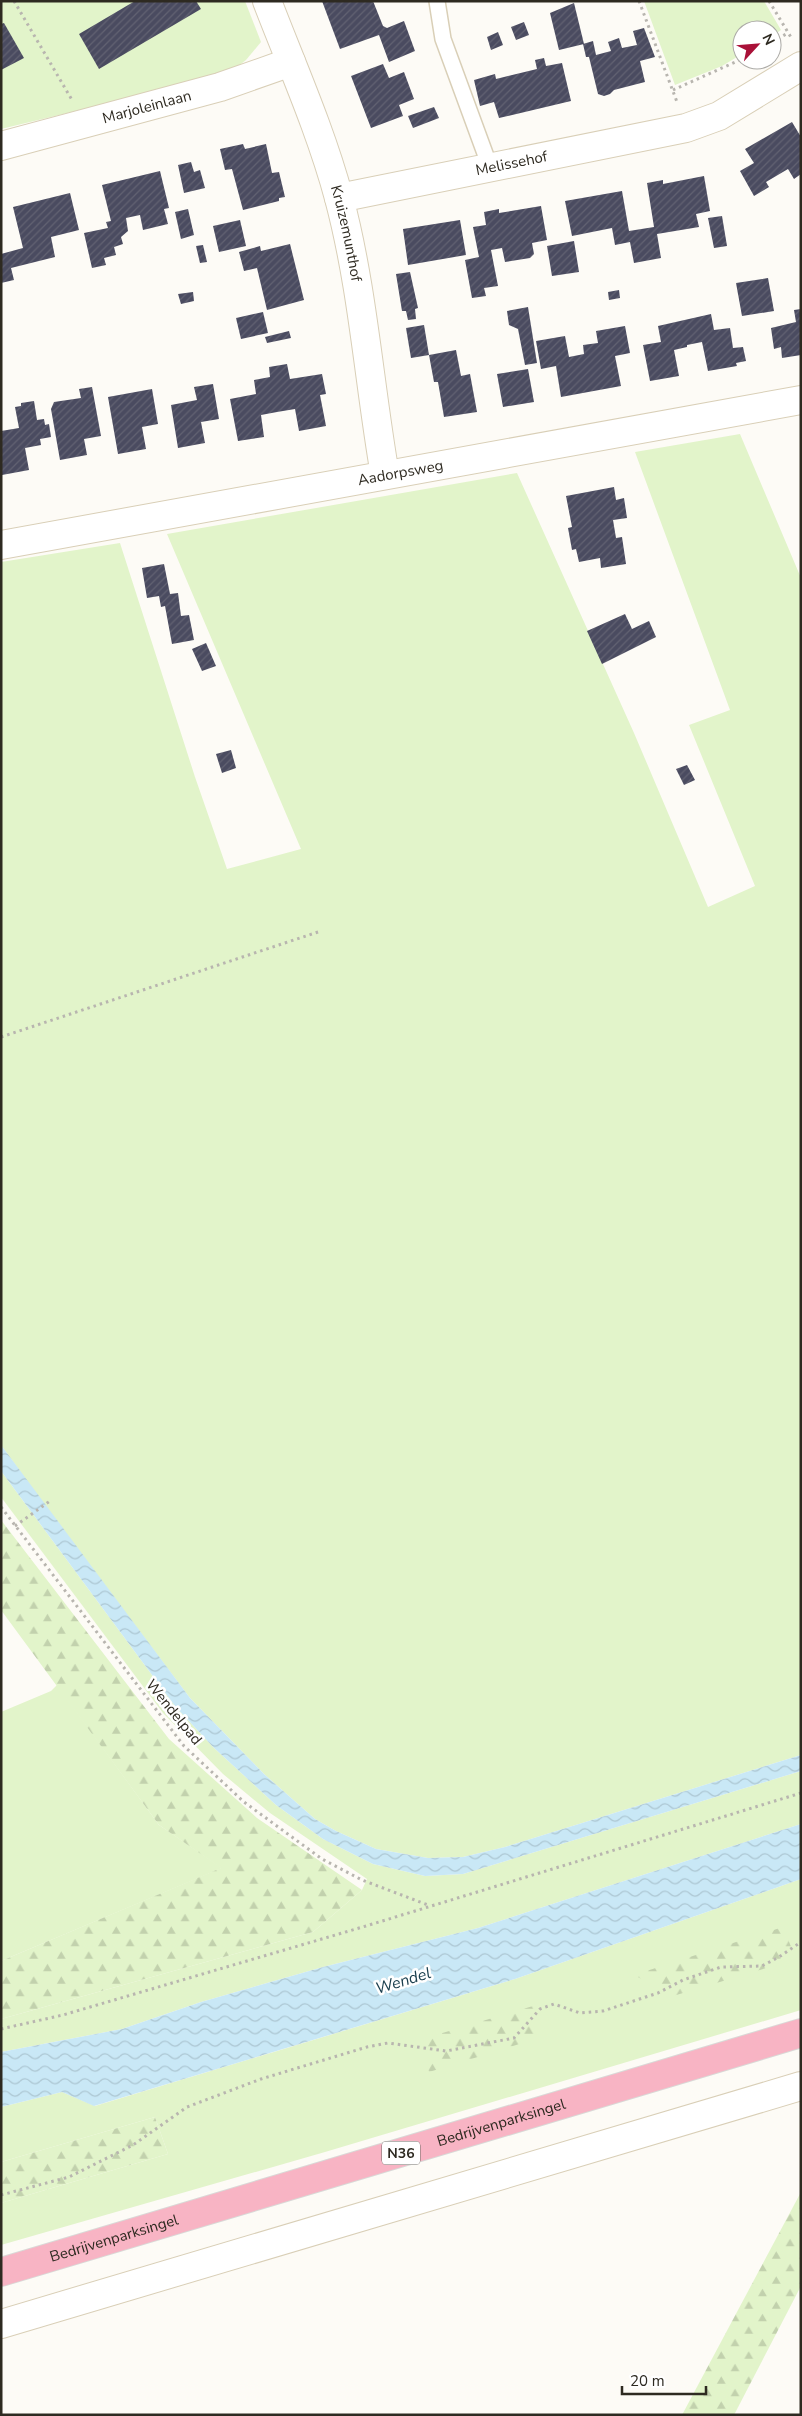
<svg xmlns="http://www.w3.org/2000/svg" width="802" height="2416" font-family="'Nunito Sans',sans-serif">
<defs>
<pattern id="forest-firs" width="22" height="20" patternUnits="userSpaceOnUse" patternTransform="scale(1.25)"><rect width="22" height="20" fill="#e2f4ca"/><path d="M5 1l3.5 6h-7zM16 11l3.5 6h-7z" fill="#c2d1ad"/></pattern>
<pattern id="water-waves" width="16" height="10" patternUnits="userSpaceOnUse" patternTransform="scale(1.25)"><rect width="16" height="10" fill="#c9e8f6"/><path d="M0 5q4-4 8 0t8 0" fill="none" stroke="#adc7d3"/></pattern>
<pattern id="building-hatch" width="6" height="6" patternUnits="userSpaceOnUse" patternTransform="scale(1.25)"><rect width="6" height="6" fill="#4a4b60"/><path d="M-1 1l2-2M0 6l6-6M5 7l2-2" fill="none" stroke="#626272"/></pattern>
</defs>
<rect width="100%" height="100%" fill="#fdfbf6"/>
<g fill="#e2f4ca">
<polygon points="1,1 245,1 261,42 246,60 232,71 196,82 1,129"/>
<polygon points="644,1 764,1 781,30 772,36 772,30 742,30 742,54 722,66 675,85"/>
<polygon points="740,434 801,578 801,1755 505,1847 463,1857 428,1858 376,1849 336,1831 315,1819 264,1774 190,1698 48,1510 1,1445 1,562 120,543 195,777 227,869 301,849 167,534 517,473 634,733 708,907 755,886 689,725 730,710 635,452"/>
<polygon points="1,1471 175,1706 213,1747 276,1805 323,1839 373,1864 425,1876 463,1874 801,1771 801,1824 478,1928 323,1967 201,2002 122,2029 1,2052 1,2019 313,1932 362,1890 367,1879 270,1813 223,1774 163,1713 1,1497"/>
<polygon points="57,1685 159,1825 222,1868 1,1961 1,1712 51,1691"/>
<polygon points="801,1879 801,2010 325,2152 1,2245 1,2203 168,2154 155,2117 1,2162 1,2107 62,2092 95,2106 515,1979"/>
</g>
<g fill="url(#forest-firs)">
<polygon points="1,1520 169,1739 257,1818 362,1890 313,1932 1,2019 1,1961 221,1868 159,1825 1,1610"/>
<polygon points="783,1927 796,1959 673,1996 634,1975"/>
<polygon points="533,2006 542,2037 429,2072 419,2040"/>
<polygon points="155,2117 168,2154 1,2203 1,2162"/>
<polygon points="801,2192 801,2286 734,2415 682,2415"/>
</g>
<g fill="url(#water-waves)">
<polygon points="1,1445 190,1698 264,1774 315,1819 336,1831 376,1849 428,1858 463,1857 505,1847 801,1755 801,1771 463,1874 425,1876 373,1864 323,1839 276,1805 213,1747 175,1706 1,1471"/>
<polygon points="801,1824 801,1879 515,1979 94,2106 62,2092 1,2107 1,2052 122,2029 201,2002 323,1967 478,1928"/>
</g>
<g fill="url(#building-hatch)">
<polygon points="135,1 196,1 201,9 99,69 79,34"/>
<polygon points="322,1 373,1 383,26 387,28 404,21 415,51 389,62 379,35 340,49"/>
<polygon points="574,3 584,44 559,50 550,13"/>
<polygon points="524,22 529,35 516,40 511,27"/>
<polygon points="4,23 24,58 1,70 1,24"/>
<polygon points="644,28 655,57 640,61 645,82 614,90 610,94 604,96 598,94 589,57 586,57 583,44 593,41 596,55 611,51 608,42 619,38 622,48 637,45 633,31"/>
<polygon points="498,32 503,45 491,50 487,37"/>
<polygon points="544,58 546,66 562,63 571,101 499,118 494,102 480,106 474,80 495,74 496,79 537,69 535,60"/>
<polygon points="383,64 389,78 404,72 414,99 399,105 403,116 371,128 351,76"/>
<polygon points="434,107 439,118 413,128 408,116"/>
<polygon points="792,122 801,137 801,174 794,179 788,169 766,182 769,187 754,196 740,171 754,163 745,149"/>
<polygon points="243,144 245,149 266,144 272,173 279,172 285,197 279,198 279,201 243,210 232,169 225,170 220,149"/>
<polygon points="191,162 194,172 200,170 205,188 184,193 178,165"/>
<polygon points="160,171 169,208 164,209 168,224 143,230 140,215 126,218 128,231 121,237 123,244 114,247 116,255 104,258 106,265 92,268 84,233 108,228 106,222 111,221 102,185"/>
<polygon points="704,176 710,211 696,214 699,227 657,234 661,258 634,263 630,242 615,245 612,228 572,236 565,201 622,191 629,231 654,227 647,183 663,180 663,184"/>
<polygon points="70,193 79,230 51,237 55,257 11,268 14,280 1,283 1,254 23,248 13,207"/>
<polygon points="541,206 547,240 532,243 534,254 530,258 505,262 502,248 491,250 498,286 484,288 486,296 472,298 465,260 479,257 473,227 486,225 484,212 499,209 499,213"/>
<polygon points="188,209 194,235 181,239 175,212"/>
<polygon points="722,216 727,246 714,248 708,218"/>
<polygon points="240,220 246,246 219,252 213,226"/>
<polygon points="460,220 466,255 408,265 403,229"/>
<polygon points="574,241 579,272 552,276 547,246"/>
<polygon points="290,244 304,300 267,310 257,268 244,271 239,252 260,246 261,251"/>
<polygon points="203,245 207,262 200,263 196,246"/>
<polygon points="410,272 418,308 415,309 416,319 408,320 406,311 402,311 396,274"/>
<polygon points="768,278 774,311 742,316 736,283"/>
<polygon points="619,290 620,298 609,300 608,292"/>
<polygon points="193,292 194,301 181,304 178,294"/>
<polygon points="528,307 537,363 525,365 518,329 509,325 507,311"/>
<polygon points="801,309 801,355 782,358 781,347 774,349 771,328 796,322 794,310"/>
<polygon points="263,312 268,333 241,339 236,318"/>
<polygon points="711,314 714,330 730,328 733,348 743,347 746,361 736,363 737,366 708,371 702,342 687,345 687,347 674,350 679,376 650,381 643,345 661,342 658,326"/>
<polygon points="424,325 429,355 411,358 406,328"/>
<polygon points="625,326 630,353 615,356 621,386 561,397 556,366 541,369 536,341 565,336 569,357 584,354 583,345 598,343 596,331"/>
<polygon points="289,331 291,338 267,343 265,337"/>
<polygon points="456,350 461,376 470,374 477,412 444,417 438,382 434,382 429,355"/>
<polygon points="287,364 290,379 322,374 326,394 320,395 326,426 299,431 295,409 277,412 261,415 264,437 238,441 230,399 256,394 254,380 270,377 269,367"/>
<polygon points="528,369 534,402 503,407 497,374"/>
<polygon points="213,384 219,419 201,422 205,443 178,448 171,405 197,400 194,387"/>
<polygon points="92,387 101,436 84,439 87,455 60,460 51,409 54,402 81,398 79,389"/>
<polygon points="152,389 158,424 142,427 146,449 118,454 108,397"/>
<polygon points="34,401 37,420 44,419 45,425 49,424 51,437 40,439 41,445 25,448 29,470 2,475 1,431 19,428 15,407 21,406 21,403"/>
<polygon points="614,487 616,500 624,498 627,518 613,520 616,538 622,537 626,564 601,568 600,558 579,562 576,549 572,550 568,528 572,527 566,496"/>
<polygon points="164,564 170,594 178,593 181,616 189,615 194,640 172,644 165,606 161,607 159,596 147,598 142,568"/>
<polygon points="625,614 632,629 649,621 656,637 602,664 587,631"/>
<polygon points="206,643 216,666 202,671 192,649"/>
<polygon points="231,750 236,768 222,773 216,754"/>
<polygon points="687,765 695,780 684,785 676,769"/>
</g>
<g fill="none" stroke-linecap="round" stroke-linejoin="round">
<defs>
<polyline id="service" points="437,1 443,39 490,167"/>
<g id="minor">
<path id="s1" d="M267,1C292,66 321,131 339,198C363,288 369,383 385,475"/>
<path id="s2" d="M1,146L220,87L291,62"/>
<path id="s3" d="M339,198L686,128L719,116L801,66"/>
<path id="s4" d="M1,545L801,400"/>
<polyline points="1,2324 801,2086"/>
</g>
<g id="trunk">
<path id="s5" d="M1,2272L801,2033"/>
</g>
</defs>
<use href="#service" stroke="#d9cfb7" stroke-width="18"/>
<use href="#minor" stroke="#d9cfb7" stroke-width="30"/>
<use href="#trunk" stroke="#d9d9d7" stroke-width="30"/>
<g stroke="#b8b5af" stroke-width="3" stroke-dasharray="2.5 4" stroke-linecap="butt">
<polyline points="14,1 72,100"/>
<polyline points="639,1 677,102"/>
<polyline points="769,1 792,39"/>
<polyline points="772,42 788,33"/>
<polyline points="673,90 742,59"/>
<polyline points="1,1037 321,931"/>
<polyline points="1,1507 184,1746 244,1802 322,1859 362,1880 428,1905"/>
<polyline points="15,1526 50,1501"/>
<polyline points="1,2029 63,2015 366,1926 801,1793"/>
<polyline points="1,2195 69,2177 133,2145 187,2107 261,2079 367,2047 388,2043 446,2051 514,2038 540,2009 554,2004 580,2013 603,2011 658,1993 683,1980 721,1967 762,1966 779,1957 801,1942"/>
</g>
<use href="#service" stroke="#fff" stroke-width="15"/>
<use href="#minor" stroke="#fff" stroke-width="28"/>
<use href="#trunk" stroke="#f8b4c4" stroke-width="28"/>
</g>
<g text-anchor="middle" stroke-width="5" stroke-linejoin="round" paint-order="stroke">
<rect fill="#fff" stroke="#6d6a64" stroke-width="1" x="382" y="2141.5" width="38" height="23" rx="4"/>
<g font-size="14" font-weight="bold" fill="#2e2a21">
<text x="401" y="2158">N36</text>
</g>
<g font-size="15" fill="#2e2a21" stroke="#fff">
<text dy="5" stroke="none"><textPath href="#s2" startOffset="151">Marjoleinlaan</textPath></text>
<text dy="5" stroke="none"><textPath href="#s3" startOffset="176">Melissehof</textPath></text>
<text dy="5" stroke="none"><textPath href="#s1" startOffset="246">Kruizemunthof</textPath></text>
<text dy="5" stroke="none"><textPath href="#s4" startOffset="406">Aadorpsweg</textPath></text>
<text transform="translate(174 1712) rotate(51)" y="5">Wendelpad</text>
<text dy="5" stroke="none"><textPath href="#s5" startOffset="522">Bedrijvenparksingel</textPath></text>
<text dy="5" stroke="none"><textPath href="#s5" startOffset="118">Bedrijvenparksingel</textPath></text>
</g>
<g font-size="16" font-style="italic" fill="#193e4d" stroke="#fff">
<text transform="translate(403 1980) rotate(-17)" y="6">Wendel</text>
</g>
</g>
<rect width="802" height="2416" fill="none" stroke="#2e2a21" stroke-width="5"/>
<g transform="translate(757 45) rotate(64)"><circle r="24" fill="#ffffff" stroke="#abaaa6"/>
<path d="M0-4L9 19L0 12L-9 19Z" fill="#a91138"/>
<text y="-8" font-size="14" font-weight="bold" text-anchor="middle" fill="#2e2a21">N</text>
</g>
<path d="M622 2386v8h84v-8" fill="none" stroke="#2e2a21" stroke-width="2.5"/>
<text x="630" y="2386" font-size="15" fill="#2e2a21" stroke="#ffffff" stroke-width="4" paint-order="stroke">20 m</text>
</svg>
